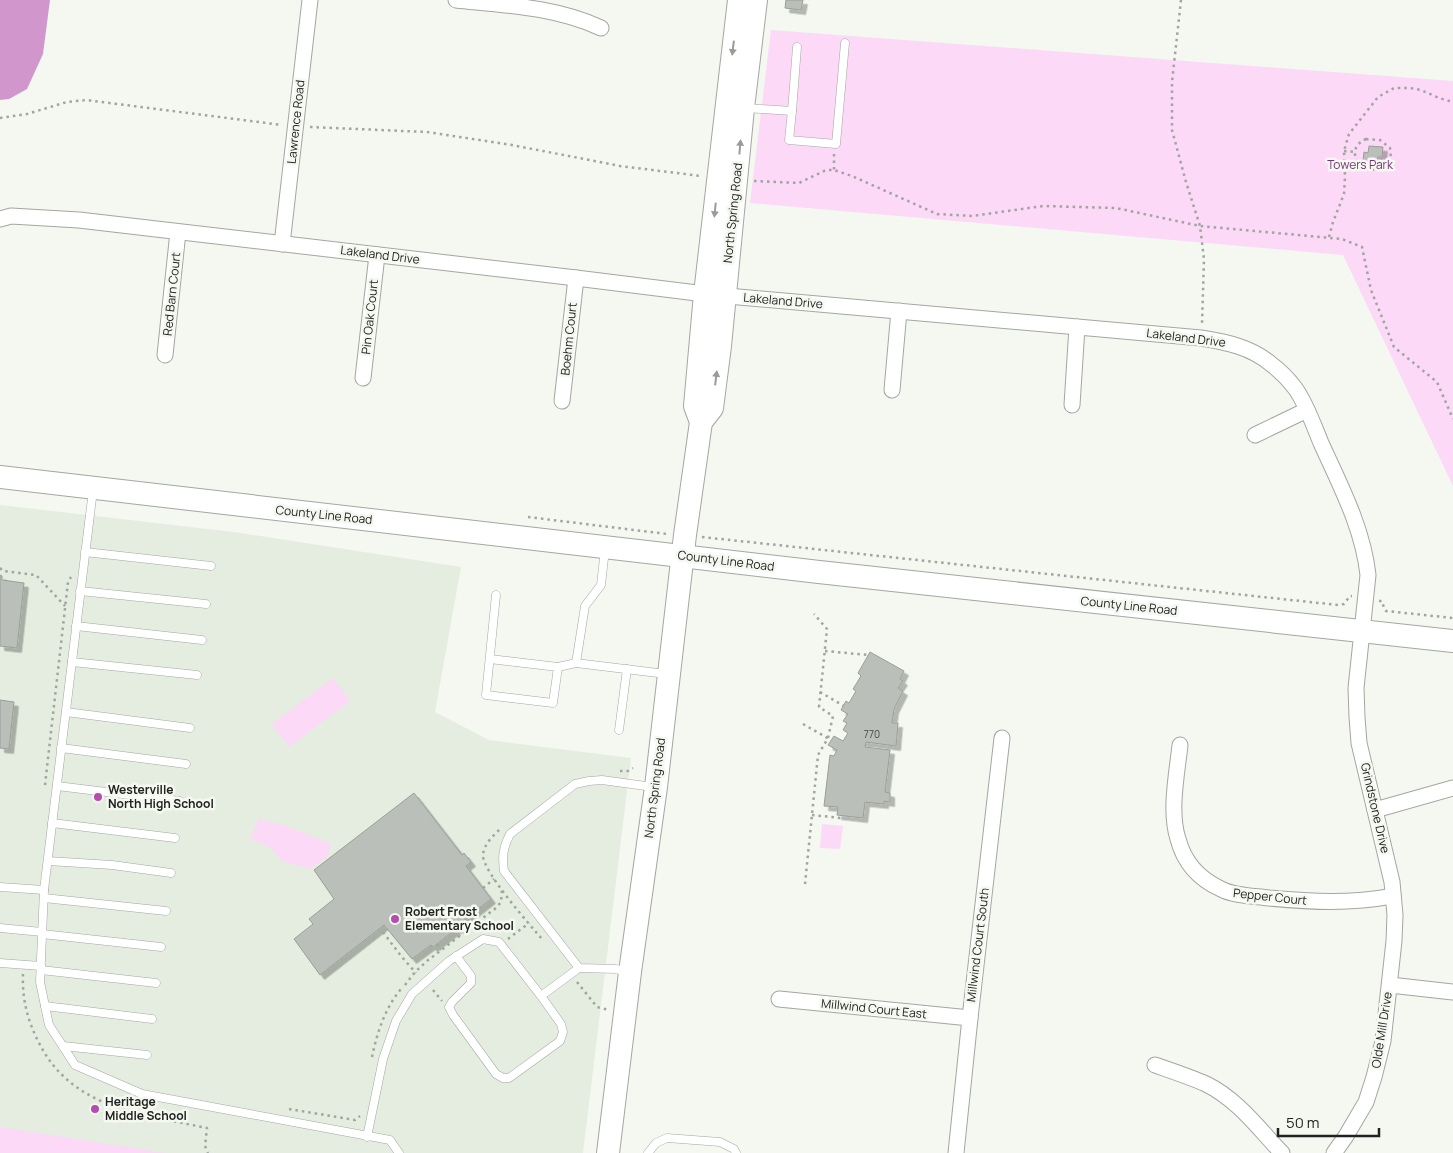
<svg xmlns="http://www.w3.org/2000/svg" width="1453" height="1153" font-family="Manrope,sans-serif">
<defs>
<filter id="shadow"><feDropShadow dx="4.5" dy="4.5" stdDeviation="0" flood-color="#0004"/></filter>
</defs>
<rect width="100%" height="100%" fill="#f4f8f1"/>
<polygon fill="#e5ede0" points="0,505 234,532 461,567 435,712 489,740 631,758 583,1153 0,1153"/>
<g fill="#fbd9f7">
<polygon points="771,30 1453,81 1453,486 1343,255 750,203"/>
<polygon points="333,678 350,701 289,747 272,724"/>
<path d="M259,818L271,823H278L329,843L331,846L327,857L310,869L280,860C273,846 264,844 250,839Z"/>
<polygon points="822,824 843,826 840,849 820,848"/>
<polygon points="0,1127 166,1153 0,1153"/>
</g>
<polygon fill="#d197cd" points="0,0 50,0 43,54 27,89 9,99 0,100"/>
<g fill="#bbbfb9" stroke="#9a9e98" filter="url(#shadow)">
<polygon points="786,0 803,0 801,10 785,8"/>
<polygon points="1369,146 1383,147 1382,157 1378,157 1377,162 1363,161 1364,152 1368,153"/>
<polygon points="0,575 2,576 2,580 24,583 17,648 0,646"/>
<polygon points="870,652 904,671 900,679 903,681 898,688 903,691 894,709 892,723 898,723 896,746 866,742 865,747 890,750 885,792 890,793 890,802 884,801 884,804 865,802 863,818 837,815 838,807 824,806 830,755 834,756 837,750 828,745 834,736 843,741 848,733 843,730 847,723 843,721 848,714 841,710 846,701 849,703 856,691 853,689 861,676 858,673"/>
<polygon points="0,700 14,702 9,749 0,748"/>
<polygon points="414,793 462,855 464,853 471,862 466,866 491,899 458,925 459,927 433,947 431,945 412,959 384,925 320,975 294,939 313,924 309,919 334,899 314,870"/>
</g>
<g fill="none" stroke-linecap="round" stroke-linejoin="round">
<defs>
<g id="service">
<polyline points="746,108 792,111 797,47"/>
<polyline points="792,111 789,140 836,144 845,43"/>
<polyline points="93,490 44,890 40,982 49,1025 75,1065 142,1094 390,1140 399,1153"/>
<polyline points="605,549 601,585 585,606 576,663 666,674"/>
<polyline points="85,552 211,566"/>
<polyline points="80,591 206,604"/>
<polyline points="76,626 202,640"/>
<polyline points="490,659 558,667 553,703 486,695 496,595"/>
<polyline points="72,662 197,675"/>
<polyline points="558,667 576,663"/>
<polyline points="66,712 190,728"/>
<polyline points="619,730 627,669"/>
<polyline points="61,748 186,764"/>
<polyline points="57,786 180,801"/>
<polyline points="52,823 175,838"/>
<polyline points="48,861 112,865 171,873"/>
<polyline points="0,887 44,890"/>
<polyline points="44,898 166,911"/>
<polyline points="0,928 42,932"/>
<polyline points="42,934 161,947"/>
<polyline points="456,956 471,976 471,983 452,1002 449,1007 453,1015 496,1074 503,1078 509,1078 560,1041 563,1032 561,1024 541,996"/>
<polyline points="0,963 41,966"/>
<polyline points="41,970 156,983"/>
<path d="M628,972L616,969L579,968L504,871C502,856 503,848 510,834L575,784L589,781L602,780L653,787"/>
<polyline points="45,1006 152,1019"/>
<polyline points="63,1046 147,1055"/>
<polyline points="367,1137 383,1059 396,1021 412,994 449,961 483,939 499,942 541,996 579,968"/>
<polyline points="648,1153 656,1143 667,1138 720,1142 734,1149 736,1153"/>
</g>
<g id="minor">
<path d="M456,0C505,5 556,7 601,28"/>
<path d="M0,219L11,216L79,220L576,278L705,294L1201,338C1226,342 1251,347 1271,364C1279,370 1289,380 1295,388C1306,403 1314,426 1321,443C1340,485 1363,528 1368,575L1356,688L1357,717L1359,743L1392,882L1395,915L1394,941L1383,1041L1374,1077L1366,1102L1346,1136L1334,1153"/>
<polyline points="282,244 310,0"/>
<polyline points="165,355 178,232"/>
<polyline points="363,378 377,255"/>
<polyline points="892,390 899,311"/>
<polyline points="562,401 576,278"/>
<polyline points="1072,405 1077,327"/>
<polyline points="1255,435 1307,410"/>
<path d="M1180,745C1177,774 1169,811 1178,839C1184,862 1199,879 1221,889C1234,896 1254,896 1269,898C1312,902 1350,904 1393,896"/>
<polyline points="1375,810 1453,788"/>
<polyline points="1390,985 1453,992"/>
<polyline points="779,999 970,1018"/>
<path d="M1155,1065C1172,1071 1190,1077 1206,1084C1237,1099 1259,1129 1282,1153"/>
<polyline points="956,1153 970,1018 1002,738"/>
</g>
<g id="secondary">
<polyline points="701,422 712,408 720,346 743,108 756,0"/>
<polyline points="0,477 819,572 1453,641"/>
<polyline points="608,1153 630,972 656,787 685,535 701,422 695,406 705,294 739,0"/>
</g>
</defs>
<use href="#service" stroke="#a3a7a1" stroke-width="9"/>
<use href="#minor" stroke="#a3a7a1" stroke-width="17"/>
<use href="#secondary" stroke="#a3a7a1" stroke-width="24"/>
<g stroke="#a1a49f" stroke-width="2.5" stroke-dasharray="2.5 4" stroke-linecap="butt">
<polyline points="1181,0 1172,82 1172,130 1186,182 1200,226 1204,259 1202,324"/>
<polyline points="0,118 27,114 67,102 86,100 282,125"/>
<polyline points="310,127 427,132 512,145 620,166 701,176"/>
<path d="M1366,139L1380,140L1390,148L1391,159C1383,172 1369,172 1358,164C1352,152 1355,144 1366,139Z"/>
<polyline points="1344,151 1355,152"/>
<polyline points="834,154 834,170"/>
<polyline points="754,181 799,183 826,170 834,170 852,176 937,214 972,216 1043,206 1116,208 1200,226 1342,239 1362,247 1371,290 1394,347 1437,382 1453,419"/>
<polyline points="1329,237 1333,222 1344,194 1345,177 1344,151 1349,134 1378,97 1394,88 1410,88 1421,90 1439,98 1453,102"/>
<polyline points="528,517 667,534"/>
<polyline points="702,537 1338,605 1344,604 1350,596 1352,596"/>
<polyline points="0,568 3,571 36,575 65,606"/>
<polyline points="1379,601 1382,601 1384,608 1386,611 1453,618"/>
<polyline points="825,651 868,655"/>
<polyline points="820,692 844,706"/>
<polyline points="803,724 831,740"/>
<polyline points="620,771 628,771 633,768"/>
<polyline points="45,785 68,582 71,577"/>
<polyline points="812,815 841,818 841,815"/>
<path d="M499,830C493,836 483,845 483,856C484,873 530,925 542,939"/>
<polyline points="805,884 818,755 828,738 833,716 819,707 827,629 814,614"/>
<polyline points="483,888 494,879"/>
<polyline points="456,930 460,936"/>
<polyline points="383,932 401,956 416,973"/>
<polyline points="508,939 529,923"/>
<polyline points="437,944 441,950"/>
<path d="M23,974C22,998 27,1019 38,1041C71,1109 141,1114 207,1128L205,1146L208,1153"/>
<polyline points="577,982 597,1007 609,1010"/>
<polyline points="405,985 415,972 427,961 496,908 501,902 502,890"/>
<polyline points="433,990 442,1001"/>
<path d="M372,1057C377,1033 385,1008 401,989"/>
<polyline points="289,1109 355,1120 360,1116"/>
</g>
<use href="#service" stroke="#fff" stroke-width="8"/>
<use href="#minor" stroke="#fff" stroke-width="15"/>
<use href="#secondary" stroke="#fff" stroke-width="22"/>
</g>
<defs><path id="oneway-solid" d="M-6-.8H1V-3.2L6.5 0L1 3.2V.8H-6Z" transform="scale(1.25)"/></defs>
<g fill="#9b9c9a">
<use href="#oneway-solid" transform="translate(733 48) rotate(97)"/>
<use href="#oneway-solid" transform="translate(740 147) rotate(-85)"/>
<use href="#oneway-solid" transform="translate(715 210) rotate(96)"/>
<use href="#oneway-solid" transform="translate(716 378) rotate(-83)"/>
</g>
<g fill="#b44db0" stroke="#f4f8f1" stroke-width="2">
<circle cx="98" cy="797" r="5"/>
<circle cx="395" cy="919" r="5"/>
<circle cx="95" cy="1109" r="5"/>
</g>
<g text-anchor="middle" stroke-width="5" stroke-linejoin="round" paint-order="stroke">
<g font-size="10" fill="#474946">
<text x="872" y="738">770</text>
</g>
<g font-size="12" fill="#20221f" stroke="#f4f8f1">
<text transform="translate(296 122) rotate(-84)" y="4">Lawrence Road</text>
<text transform="translate(733 213) rotate(-84)" y="4">North Spring Road</text>
<text transform="translate(380 255) rotate(7)" y="4">Lakeland Drive</text>
<text transform="translate(172 294) rotate(-84)" y="4">Red Barn Court</text>
<text transform="translate(783 301) rotate(5)" y="4">Lakeland Drive</text>
<text transform="translate(370 317) rotate(-84)" y="4">Pin Oak Court</text>
<text transform="translate(1186 338) rotate(7)" y="4">Lakeland Drive</text>
<text transform="translate(569 339) rotate(-84)" y="4">Boehm Court</text>
<text transform="translate(324 515) rotate(6)" y="4">County Line Road</text>
<text transform="translate(726 561) rotate(7)" y="4">County Line Road</text>
<text transform="translate(1129 606) rotate(6)" y="4">County Line Road</text>
<text transform="translate(655 788) rotate(-83)" y="4">North Spring Road</text>
<text transform="translate(1375 808) rotate(77)" y="4">Grindstone Drive</text>
<text transform="translate(1270 897) rotate(6)" y="4">Pepper Court</text>
<text transform="translate(978 945) rotate(-83)" y="4">Millwind Court South</text>
<text transform="translate(874 1009) rotate(6)" y="4">Millwind Court East</text>
<text transform="translate(1382 1030) rotate(-81)" y="4">Olde Mill Drive</text>
</g>
<g font-size="12" fill="#793476" stroke="#f4f8f1">
<text x="1360" y="169">Towers Park</text>
</g>
<g font-size="12" font-weight="bold" fill="#20221f" stroke="#f4f8f1" text-anchor="start">
<text x="108" y="794">Westerville<tspan x="108" dy="14">North High School</tspan></text>
<text x="405" y="916">Robert Frost<tspan x="405" dy="14">Elementary School</tspan></text>
<text x="105" y="1106">Heritage<tspan x="105" dy="14">Middle School</tspan></text>
</g>
</g>
<path d="M1278 1128v8h101v-8" fill="none" stroke="#20221f" stroke-width="2.5"/>
<text x="1286" y="1128" font-size="15" fill="#20221f" stroke="#f4f8f1" stroke-width="4" paint-order="stroke">50 m</text>
</svg>
